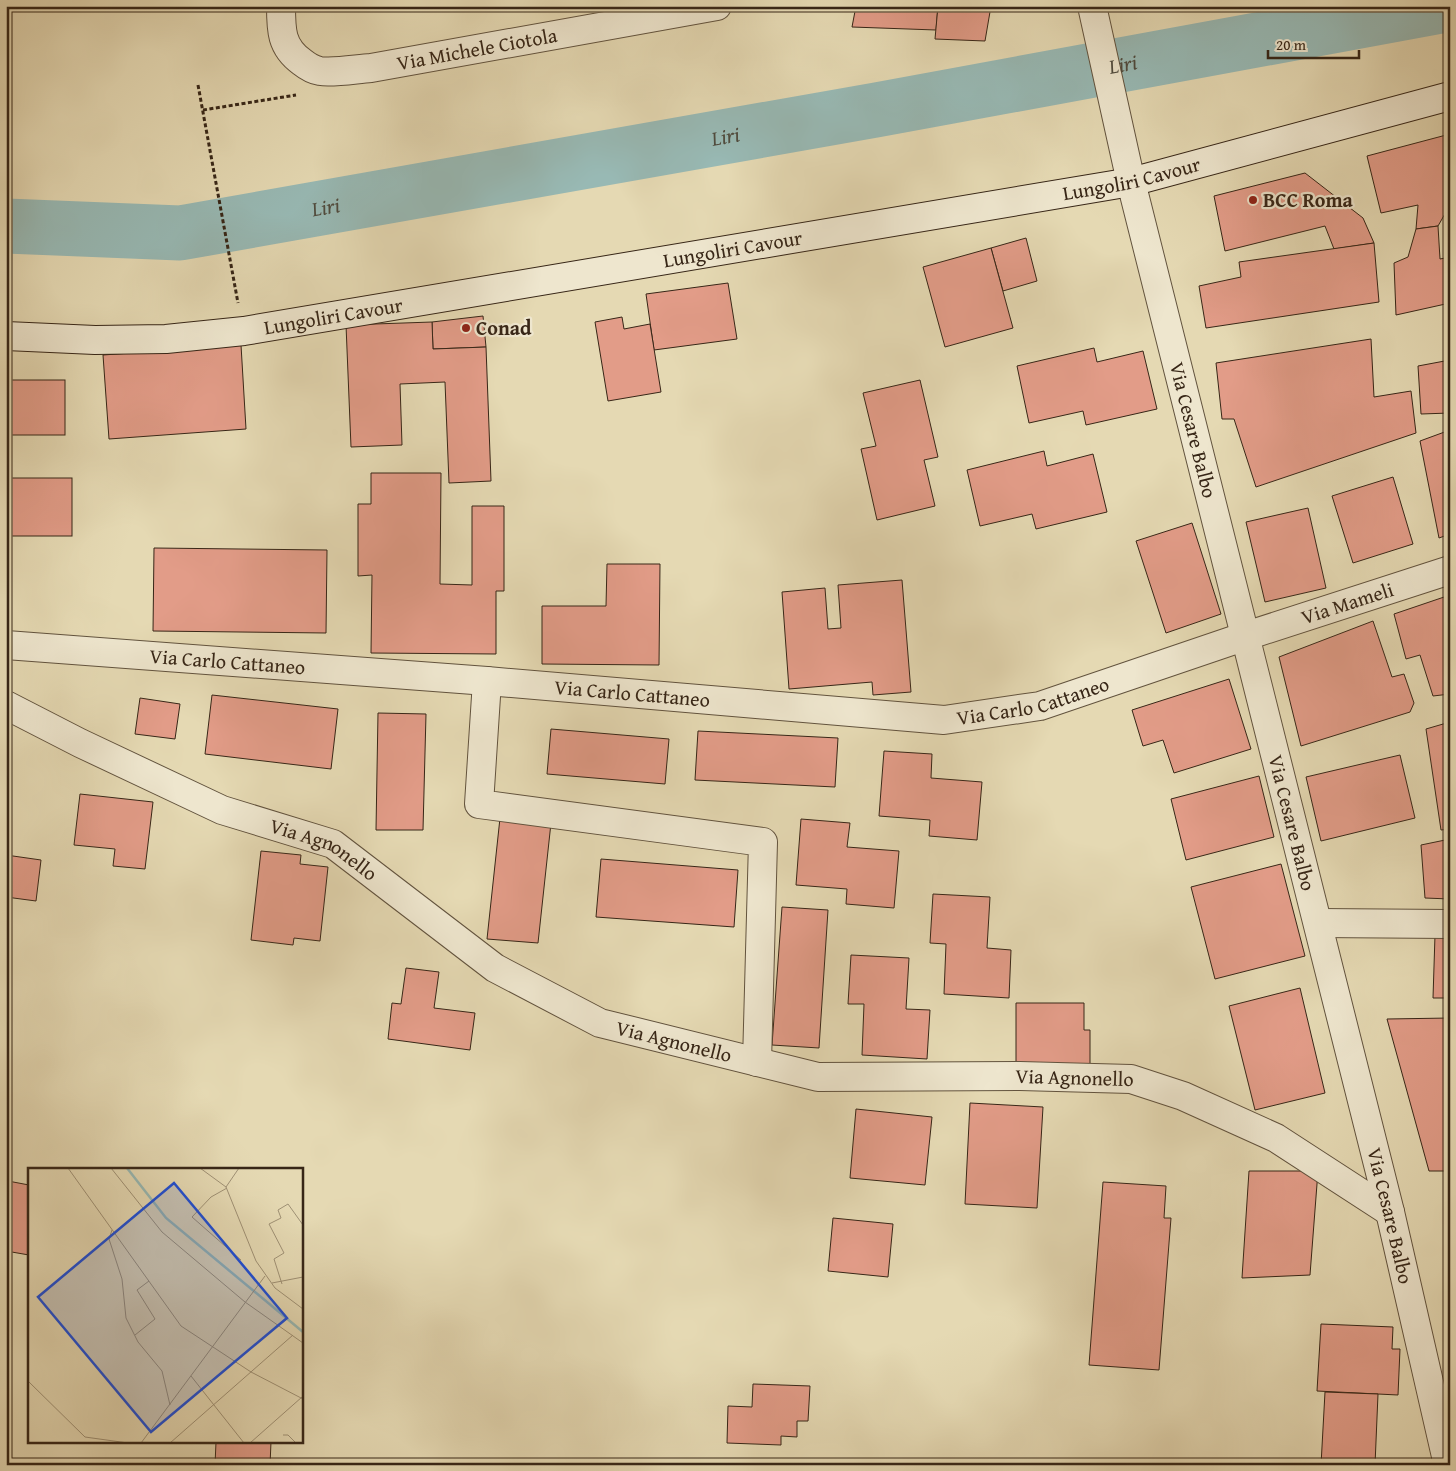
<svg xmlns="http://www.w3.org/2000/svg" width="1456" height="1471" font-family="'Gentium Book Plus',serif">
<rect width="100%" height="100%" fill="#e5d9b3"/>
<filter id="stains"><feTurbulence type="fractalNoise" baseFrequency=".004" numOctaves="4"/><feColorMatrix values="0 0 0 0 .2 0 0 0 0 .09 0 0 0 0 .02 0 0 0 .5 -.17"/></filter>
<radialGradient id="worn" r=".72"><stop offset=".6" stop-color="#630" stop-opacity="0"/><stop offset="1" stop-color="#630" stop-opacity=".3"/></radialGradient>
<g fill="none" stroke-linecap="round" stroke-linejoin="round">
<path stroke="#98b9b4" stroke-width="55" id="s1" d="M6,226L180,233L876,110L1441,6"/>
</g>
<g fill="#e29c88" stroke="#372617">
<polygon points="856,6 938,6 936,30 852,27"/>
<polygon points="938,6 991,6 985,41 935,39"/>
<polygon points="1450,134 1450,205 1438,226 1416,229 1418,205 1381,213 1367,156"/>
<polygon points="1305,173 1363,218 1374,243 1334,249 1325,226 1225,251 1214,196"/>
<polygon points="1438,226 1440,259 1450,257 1450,303 1396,315 1394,263 1408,257 1416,229"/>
<polygon points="1026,238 1037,281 1003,291 991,248"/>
<polygon points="1374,243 1379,302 1206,328 1199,286 1241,277 1239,262"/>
<polygon points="991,248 1013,328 945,347 923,267"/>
<polygon points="728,283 737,339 654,350 646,294"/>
<polygon points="483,316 486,347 433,349 432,322"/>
<polygon points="622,317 624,329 650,324 661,392 608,401 595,322"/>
<polygon points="432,322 433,349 486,347 491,481 449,483 445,382 400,384 402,445 351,447 346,325"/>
<polygon points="1371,339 1374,397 1411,391 1416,433 1256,487 1234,419 1222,419 1216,363"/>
<polygon points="241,345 246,429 109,439 103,355"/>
<polygon points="1094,348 1097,362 1143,351 1157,409 1086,425 1083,411 1029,423 1017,366"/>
<polygon points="1450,360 1450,413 1421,414 1418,366"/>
<rect x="6" y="380" width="59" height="55"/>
<polygon points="920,380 938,457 924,460 935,506 877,520 861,449 876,446 863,393"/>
<polygon points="1450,430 1450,534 1439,538 1420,441"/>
<polygon points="1044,451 1047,466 1093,454 1107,512 1036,529 1032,514 980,526 967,470"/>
<polygon points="371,473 441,473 440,584 472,585 472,506 504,506 504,591 496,591 496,654 371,653 372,575 358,576 358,504 371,504"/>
<polygon points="1393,477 1413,544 1353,563 1332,496"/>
<rect x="6" y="478" width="66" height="58"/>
<polygon points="1308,508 1326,588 1265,602 1246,522"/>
<polygon points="1192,523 1221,614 1166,633 1136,541"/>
<polygon points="154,548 327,550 326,633 153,631"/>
<polygon points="607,564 660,564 659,665 542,664 542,606 606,606"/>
<polygon points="902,580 911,692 873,695 872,682 789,689 782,592 825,588 828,629 841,628 838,585"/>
<polygon points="1450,595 1450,694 1433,696 1420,655 1406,659 1394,614"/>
<polygon points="1373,621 1392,677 1404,674 1414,703 1410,712 1301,746 1279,657"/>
<polygon points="1229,679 1251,749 1174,773 1163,740 1143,746 1132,710"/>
<polygon points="212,695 338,709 331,769 205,754"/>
<polygon points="140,698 180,704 175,739 135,734"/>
<polygon points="378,713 426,714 423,830 376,830"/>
<polygon points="1450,722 1450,829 1441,830 1426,729"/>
<polygon points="551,729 669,739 665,784 547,774"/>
<polygon points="698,731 838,738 835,787 695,780"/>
<polygon points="884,751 932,754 931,778 982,782 977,840 929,836 930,820 879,816"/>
<polygon points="1400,755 1415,818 1321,841 1306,777"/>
<polygon points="1259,776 1274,837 1186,860 1171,799"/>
<polygon points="80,794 153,802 145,869 113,866 115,849 74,845"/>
<polygon points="500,818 551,823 538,943 487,939"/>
<polygon points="801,819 850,823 847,847 899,851 894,908 846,904 847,889 796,885"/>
<polygon points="1450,839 1450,899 1425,898 1421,845"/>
<polygon points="261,851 301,855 300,864 328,867 320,941 294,938 293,945 251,940"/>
<polygon points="6,855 41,860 36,901 6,897"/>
<polygon points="601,859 738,870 734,927 596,917"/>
<polygon points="1281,864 1305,956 1215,979 1191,887"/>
<polygon points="933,894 990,897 987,948 1011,950 1009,998 944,994 946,944 930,943"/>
<polygon points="782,907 828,910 819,1048 772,1045"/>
<polygon points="1435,935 1450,935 1450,998 1433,998"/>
<polygon points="851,955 909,958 906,1009 930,1010 927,1059 862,1055 864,1004 848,1004"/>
<polygon points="406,968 439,972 434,1008 475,1013 470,1050 388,1039 392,1003 401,1004"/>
<polygon points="1300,988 1325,1093 1255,1110 1229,1006"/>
<polygon points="1016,1003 1084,1003 1084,1030 1090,1030 1090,1068 1016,1069"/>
<polygon points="1450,1018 1450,1171 1429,1171 1387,1019"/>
<polygon points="970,1103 1043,1107 1037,1208 965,1204"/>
<polygon points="856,1109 932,1117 925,1185 850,1178"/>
<polygon points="1249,1171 1318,1171 1310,1275 1242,1278"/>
<polygon points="8,1181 29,1185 29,1255 6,1251 6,1191"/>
<polygon points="1103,1182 1166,1186 1164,1218 1171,1218 1159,1370 1089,1365"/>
<polygon points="833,1218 893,1224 888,1277 828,1271"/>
<polygon points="1321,1324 1393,1327 1392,1349 1400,1349 1398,1395 1317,1391"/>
<polygon points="753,1384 810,1386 808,1421 797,1421 797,1437 781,1436 781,1445 727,1443 728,1406 752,1407"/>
<polygon points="1325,1392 1378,1394 1375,1465 1321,1465"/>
<polygon points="216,1442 271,1442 270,1465 215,1465"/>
</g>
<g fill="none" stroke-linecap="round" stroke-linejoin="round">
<defs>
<g id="street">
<path id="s2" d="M281,6C281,30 281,47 302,62C307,66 314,70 320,71C334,73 356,69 371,68L717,6"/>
<path id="s3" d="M1092,6L1131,182L1390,1212L1448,1465"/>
<path id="s4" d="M6,645L487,681L944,720L1040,706L1246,636L1450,570"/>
<polyline points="487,681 479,804 763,842 757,1062"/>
<path id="s5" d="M6,705L80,743L222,810L333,844L495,968L600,1023L818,1077L1020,1076L1131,1079L1183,1096L1276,1138L1390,1212"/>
<polyline points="1318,923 1450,924"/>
</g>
<g id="secondary">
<path id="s6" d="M6,336L95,340L166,339L244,331L1131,182L1450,96"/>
</g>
</defs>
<use href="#street" stroke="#62533e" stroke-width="30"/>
<use href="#secondary" stroke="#372617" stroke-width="30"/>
<g stroke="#372617" stroke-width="3" stroke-dasharray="4 2.5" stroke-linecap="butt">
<polyline points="198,85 238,303"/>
<polyline points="203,110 296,95"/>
</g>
<use href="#street" stroke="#eee6ce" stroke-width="28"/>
<use href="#secondary" stroke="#eee6ce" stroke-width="28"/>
</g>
<g fill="#8f2418" stroke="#eee6ce" stroke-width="2">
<circle cx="1253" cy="200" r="5"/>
<circle cx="466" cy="328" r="5"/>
</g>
<g text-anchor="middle" stroke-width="4.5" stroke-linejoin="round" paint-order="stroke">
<g font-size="20" fill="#372617" stroke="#eee6ce">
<text dy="7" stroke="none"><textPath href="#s2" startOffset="242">Via Michele Ciotola</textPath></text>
<text dy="7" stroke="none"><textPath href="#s6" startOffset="1139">Lungoliri Cavour</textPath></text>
<text dy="7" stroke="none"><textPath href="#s6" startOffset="734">Lungoliri Cavour</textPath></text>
<text dy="7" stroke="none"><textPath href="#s6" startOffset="329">Lungoliri Cavour</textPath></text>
<text dy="7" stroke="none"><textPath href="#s3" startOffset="436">Via Cesare Balbo</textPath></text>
<text dy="7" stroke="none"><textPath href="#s4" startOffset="1362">Via Mameli</textPath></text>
<text dy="7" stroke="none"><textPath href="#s4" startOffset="222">Via Carlo Cattaneo</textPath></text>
<text dy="7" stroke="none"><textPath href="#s4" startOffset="628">Via Carlo Cattaneo</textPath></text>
<text dy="7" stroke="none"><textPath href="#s4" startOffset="1032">Via Carlo Cattaneo</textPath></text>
<text dy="7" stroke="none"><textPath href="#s3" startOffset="841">Via Cesare Balbo</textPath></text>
<text dy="7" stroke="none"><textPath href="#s5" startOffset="350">Via Agnonello</textPath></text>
<text dy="7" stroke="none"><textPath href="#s5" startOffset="755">Via Agnonello</textPath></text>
<text dy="7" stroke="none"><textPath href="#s5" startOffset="1160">Via Agnonello</textPath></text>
<text dy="7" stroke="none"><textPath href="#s3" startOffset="1246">Via Cesare Balbo</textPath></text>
</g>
<g font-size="20" font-weight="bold" fill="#372617" stroke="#eee6ce" text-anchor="start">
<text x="1263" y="207">BCC Roma</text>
<text x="476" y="335">Conad</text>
</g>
<g font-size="21" font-style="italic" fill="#4f4b3e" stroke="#eee6ce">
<text dy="7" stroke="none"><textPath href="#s1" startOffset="1132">Liri</textPath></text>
<text dy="7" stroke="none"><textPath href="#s1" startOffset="728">Liri</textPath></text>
<text dy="7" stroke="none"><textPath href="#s1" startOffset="322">Liri</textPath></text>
</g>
</g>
<g transform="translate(28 1168)">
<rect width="275" height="275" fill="#e5d9b3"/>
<path fill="none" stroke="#98b9b4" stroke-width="2.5" d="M99,0L138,50L275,164"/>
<path fill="none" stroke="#9f9175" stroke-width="1" d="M40,0L153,158L223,204L275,231M83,0L134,64L217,134L275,175M172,0L198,19M198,19L228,93L247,120L275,141M198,19L211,0M199,20L183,29L164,49L213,92M84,62L81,71L94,111L98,150L110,174L134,203L142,237M244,115L275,109M254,116L246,91L256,85L241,56L253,50L250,42L260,36L275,57M107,167L127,151L109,122L121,113M163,208L216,275M0,213L57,269L100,275M255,267H260L268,275M113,275L237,108M142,275L265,167M222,275L274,229"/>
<path fill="#1d4ed8" fill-opacity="0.15" stroke="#1d4ed8" stroke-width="2.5" d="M146,15L259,150L123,264L10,129Z"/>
<rect width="275" height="275" fill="none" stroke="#372617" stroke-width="2.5"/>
</g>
<rect width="1456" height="1471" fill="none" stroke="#e5d9b3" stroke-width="25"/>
<rect x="8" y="8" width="1441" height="1456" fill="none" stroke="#372617" stroke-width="2.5"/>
<rect x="12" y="12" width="1431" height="1446" fill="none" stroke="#372617"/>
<path d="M1268 50v8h91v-8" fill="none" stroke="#372617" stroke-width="2.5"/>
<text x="1276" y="50" font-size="15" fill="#372617" stroke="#eee6ce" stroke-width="4" paint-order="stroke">20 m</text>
<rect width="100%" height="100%" filter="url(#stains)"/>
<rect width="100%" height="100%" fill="url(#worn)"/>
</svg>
